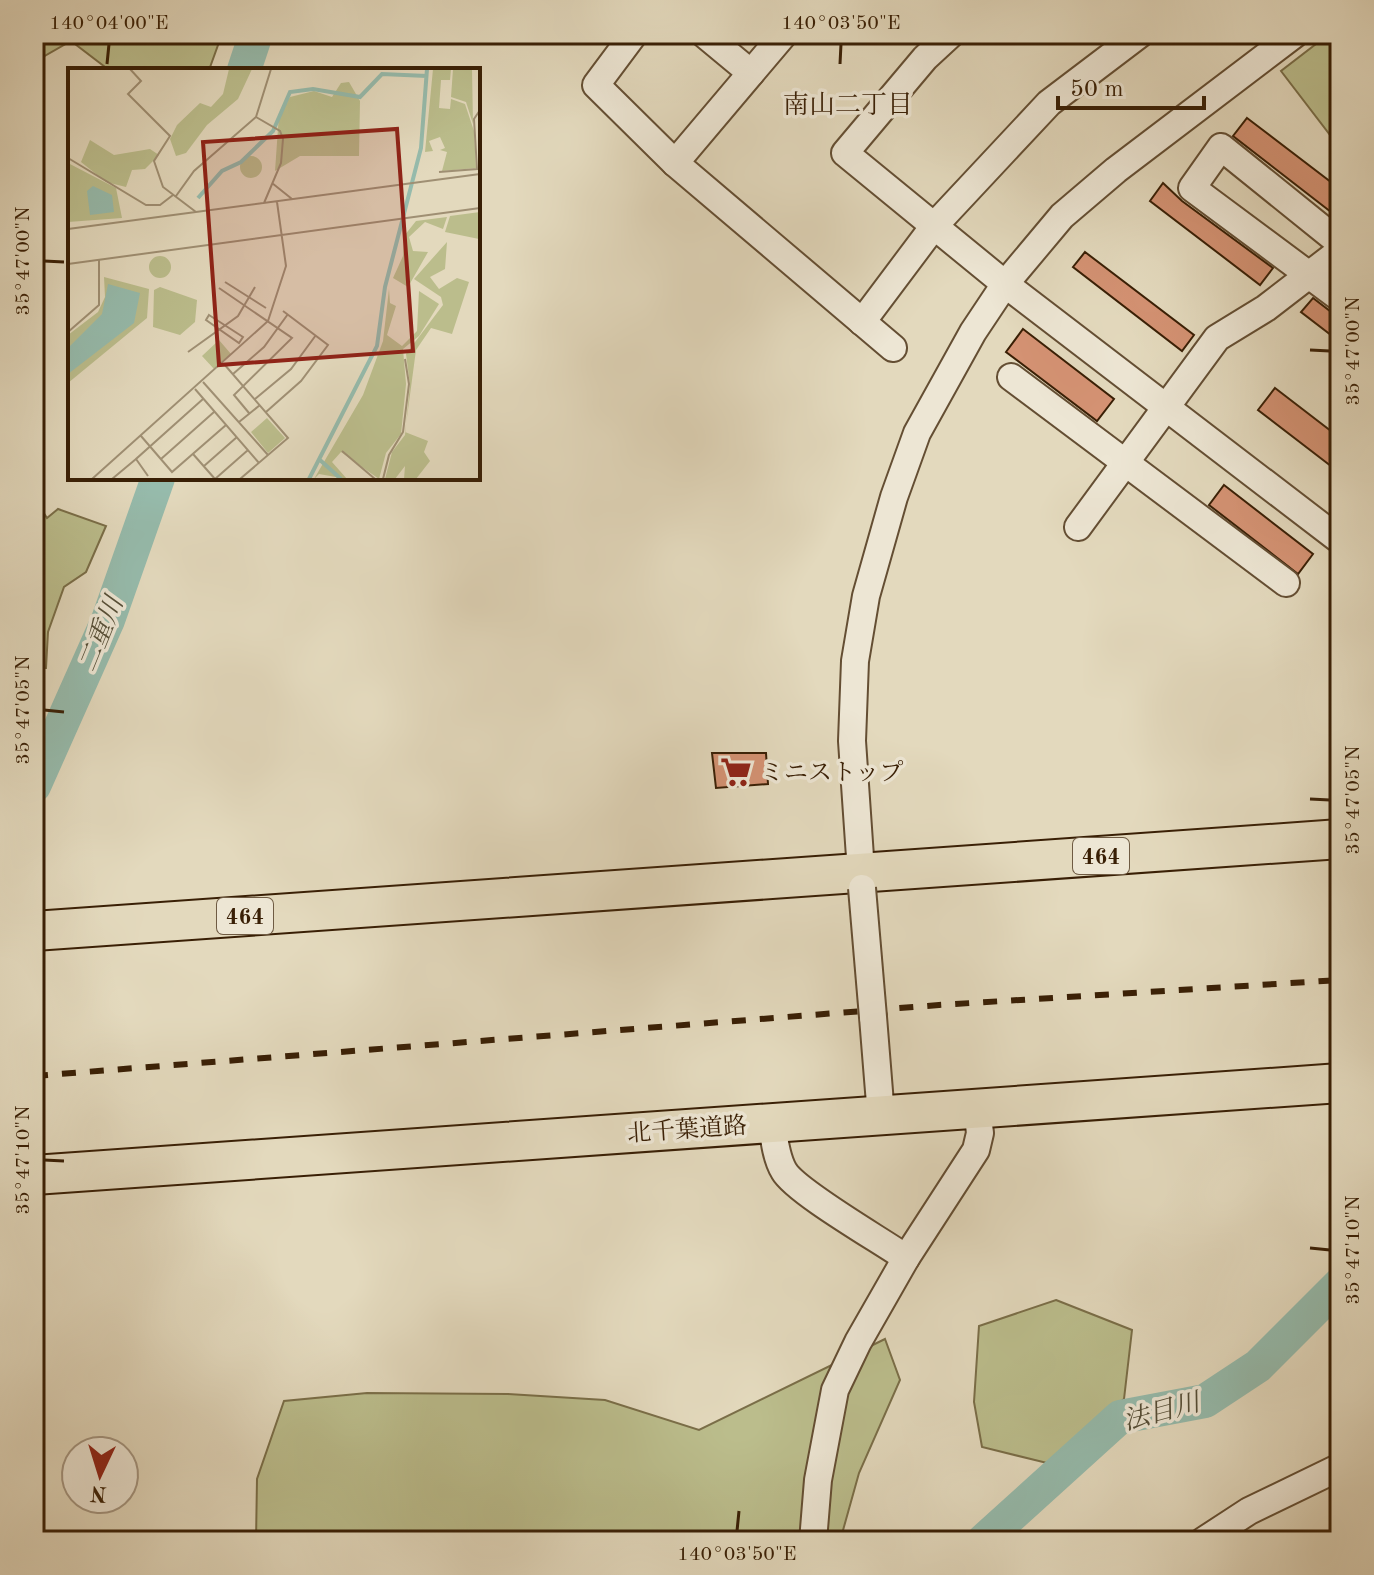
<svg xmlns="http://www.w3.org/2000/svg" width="1374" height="1575" font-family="'Old Standard TT','Noto Serif JP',serif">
<rect width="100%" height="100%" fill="#e3d9bd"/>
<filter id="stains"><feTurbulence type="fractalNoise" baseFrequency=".0025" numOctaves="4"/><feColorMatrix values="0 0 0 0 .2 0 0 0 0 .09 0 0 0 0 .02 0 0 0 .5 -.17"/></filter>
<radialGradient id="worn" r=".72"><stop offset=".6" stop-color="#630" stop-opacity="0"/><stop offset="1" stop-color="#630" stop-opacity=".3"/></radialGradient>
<g fill="#bbbd8c" stroke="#7a6e48" stroke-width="2">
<polygon points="56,34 222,34 209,70 109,70 71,41 34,62 34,40"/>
<polygon points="1329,34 1340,34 1340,148 1281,71"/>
<polygon points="34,498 47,518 58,509 106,526 86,572 64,587 48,632 46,668 34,668"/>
<polygon points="1056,1300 1132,1330 1124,1399 1051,1464 982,1447 974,1402 979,1326"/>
<polygon points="885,1339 900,1380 859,1473 840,1541 256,1541 257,1479 284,1401 367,1393 508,1394 605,1400 699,1430"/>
</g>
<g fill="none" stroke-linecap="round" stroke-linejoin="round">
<g stroke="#96bbac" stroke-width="34">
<polyline points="244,70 256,34"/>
<polyline points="34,786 108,620 158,478"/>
<polyline points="983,1541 1120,1417 1205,1401 1258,1366 1340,1284"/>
</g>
</g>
<g fill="#d49273" stroke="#391f05" stroke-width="2">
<polygon points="1247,118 1340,189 1340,219 1233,136"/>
<polygon points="1163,183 1182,201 1273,268 1260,285 1150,201"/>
<polygon points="1085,252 1194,335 1182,351 1073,267"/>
<polygon points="1313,298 1330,311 1340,314 1340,342 1301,312"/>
<polygon points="1023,329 1114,399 1097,421 1006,352"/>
<polygon points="1275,388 1340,438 1340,473 1258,410"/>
<polygon points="1224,485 1313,554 1298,574 1209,505"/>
<polygon points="712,753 766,753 768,784 716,788"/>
</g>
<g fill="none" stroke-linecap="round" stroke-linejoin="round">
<defs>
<g id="minor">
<polyline points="634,34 596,85 675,163 893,348"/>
<polyline points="704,34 751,73"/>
<polyline points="951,34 925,58 845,153 1005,284 1337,538"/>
<polyline points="675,163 784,34"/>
<polyline points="1340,243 1221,147 1192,188 1340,298"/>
<polyline points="862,322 934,226 1049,103 1140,34"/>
<polyline points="1011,377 1286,583"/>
<polyline points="1078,527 1217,338 1266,308 1340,251"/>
<polyline points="862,886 852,741 855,661 866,596 894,497 917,433 973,332 1005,284 1062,216 1116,170 1295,34"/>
<polyline points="873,1017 881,1116"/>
<path d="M772,1123C774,1138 776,1158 784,1171C796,1192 882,1241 906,1258"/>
<polyline points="813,1541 818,1480 835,1390 858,1342 906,1258 976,1150 980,1133 977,1109"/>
<polyline points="1203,1541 1249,1511 1340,1467"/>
</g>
<g id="highway">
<polyline points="34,931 1340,839"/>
<polyline points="34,1175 1340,1083"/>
</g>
</defs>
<use href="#minor" stroke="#644e33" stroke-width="30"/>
<use href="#highway" stroke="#391f05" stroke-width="42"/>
<use href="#minor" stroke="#ede6d4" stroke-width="26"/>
<use href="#highway" stroke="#e3d9bd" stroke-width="38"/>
<polyline stroke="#391f05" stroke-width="6" stroke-dasharray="14 14" stroke-linecap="butt" points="34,1076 939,1005 1340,980"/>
<defs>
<polyline id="minor-bridge" points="862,888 873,1017"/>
</defs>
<use href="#minor-bridge" stroke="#644e33" stroke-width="30" stroke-linecap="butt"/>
<use href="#minor-bridge" stroke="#ede6d4" stroke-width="26"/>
</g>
<path fill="none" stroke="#391f05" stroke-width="3" d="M107,64L109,44M840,64L841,44M44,261L64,262M1310,350L1330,351M44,710L64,712M1310,799L1330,800M44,1160L64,1161M1310,1248L1330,1250M737,1531L739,1511"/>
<defs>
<symbol id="supermarket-bare" viewBox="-9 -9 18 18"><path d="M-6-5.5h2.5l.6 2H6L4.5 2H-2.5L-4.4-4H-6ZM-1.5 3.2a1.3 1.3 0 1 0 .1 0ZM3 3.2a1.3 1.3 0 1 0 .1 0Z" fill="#8f2418" stroke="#ede6d4" stroke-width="2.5" paint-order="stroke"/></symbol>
</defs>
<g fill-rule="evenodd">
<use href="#supermarket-bare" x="714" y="750" width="44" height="44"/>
</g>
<g text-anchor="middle" stroke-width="7" stroke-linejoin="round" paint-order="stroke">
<g fill="#ede6d4" stroke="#6f5b43" stroke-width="2">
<rect x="1073" y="838" width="56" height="36" rx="6"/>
<rect x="217" y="898" width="56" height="36" rx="6"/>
</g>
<g font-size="22" font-weight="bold" fill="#391f05">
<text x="1101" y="864">464</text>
<text x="245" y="924">464</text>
</g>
<g font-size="24" fill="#391f05" stroke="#ede6d4" text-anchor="start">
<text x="760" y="780">ミニストップ</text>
</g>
<g font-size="24" fill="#391f05" stroke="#ede6d4">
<text transform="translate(687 1129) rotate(-4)" y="8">北千葉道路</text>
</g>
<g font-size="26" fill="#391f05" stroke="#ede6d4">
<text x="848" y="113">南山二丁目</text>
</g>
<g font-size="26" font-style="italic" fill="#554e37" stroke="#ede6d4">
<text transform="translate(100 634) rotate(-68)" y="9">二重川</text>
<text transform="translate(1161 1411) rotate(-15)" y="9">法目川</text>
</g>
</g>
<g transform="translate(68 68)">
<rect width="412" height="412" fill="#e3d9bd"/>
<path d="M161,1H184L170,31L139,57L118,85L108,88L102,71L109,57L132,35L143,39L155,26ZM365,1H383L382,12H373L371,40L382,41L383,31L397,36L406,63L408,100L374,103L379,84L372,82L377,80L372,69L361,73L365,83L357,84ZM385,1H404L405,56L398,34L383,29ZM281,14L292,33L291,88H232L207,103L211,46L222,29L246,23L264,29L273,15ZM22,72L46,87L82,81L91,87L77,101L64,102L58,119L38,114L13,94ZM172 99a11 11 0 1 1 22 0a11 11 0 1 1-22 0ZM0,95L48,120L54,150L0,154ZM412,144L411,171L377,164L382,148ZM379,149L375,161L357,154L341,169L345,183L360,184L340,219L325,210L335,188L336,168L348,153ZM379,174L377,201L362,209L371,221L389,210L401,214L384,266L363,260L348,282L337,364L360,373L356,384L362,393L348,411H336L337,398L327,411H317L324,384L337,367L342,317L338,286L375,237L373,229L346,211ZM81 199a11 11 0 1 1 22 0a11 11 0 1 1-22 0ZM36,209L81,221L79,250L0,315V267L30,244L37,229ZM92,219L129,232L127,254L112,267L85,259L86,222ZM321,221L322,235L328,238L319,267L334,278L349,263L351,223L371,236L351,268L335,281L338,316L333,366L318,385L311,411L273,384L264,394L279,411L251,406L246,411L295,327L315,273ZM151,272L163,286L146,301L134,288ZM199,350L217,370L200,385L183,364Z" fill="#bbbd8c"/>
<path d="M25,118L44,127L46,144L22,147L19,123ZM40,216L72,225L66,255L0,306V280L34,246Z" fill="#96bbac"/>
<path fill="none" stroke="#96bbac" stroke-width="4" d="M130,130L154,103L173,94L205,63L222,24L245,21L292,29L314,6L359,8M252,392L273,411M241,411L309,278L317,219L353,80L359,1"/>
<path fill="none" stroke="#9f8f73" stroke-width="2" d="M62,1L73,13L60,26L102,68L86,93L95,119L128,144M188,49L212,63L215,71L213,95L196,135M0,90L78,137H92L105,127M371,104L409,101L406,51L412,42M204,115L224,131M108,128L126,103L188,49L203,1M0,161L412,106M0,196L412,140M157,214L198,240M151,220L224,270L166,327L181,345M141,247L175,269L171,275L138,252ZM0,264L31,237V192M120,284L170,248L187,219M156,296L220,370L172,411M165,306L196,279L220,246M135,314L200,387M127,321L191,395M187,331L223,301L248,267M198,344L233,313L260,277L215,243M171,354L192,337M73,368L104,404L158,357M274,383L307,411M125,386L147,411M93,391L146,344M136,398L169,369M80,408L68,391L135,331M24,411L200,253L218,198L209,134M44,411L68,391M147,411L180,382M315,411L321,387L335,364L341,316L337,291"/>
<path fill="#8f2418" fill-opacity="0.15" stroke="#8f2418" stroke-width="4" d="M329,61L345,283L151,297L135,74Z"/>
<rect width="412" height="412" fill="none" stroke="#391f05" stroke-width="4"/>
</g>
<rect width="1374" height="1575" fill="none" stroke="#e3d9bd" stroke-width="88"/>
<g transform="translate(100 1475) rotate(184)"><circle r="38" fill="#ede6d4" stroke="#a59681" stroke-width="2"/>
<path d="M0-6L14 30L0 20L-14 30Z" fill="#8f2418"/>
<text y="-12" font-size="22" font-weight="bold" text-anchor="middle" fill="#391f05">N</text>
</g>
<path d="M1058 96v12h146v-12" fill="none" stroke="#391f05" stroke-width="4"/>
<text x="1070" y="96" font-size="24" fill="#391f05" stroke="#ede6d4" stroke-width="6" paint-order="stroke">50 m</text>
<rect x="44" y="44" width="1286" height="1487" fill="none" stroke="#391f05" stroke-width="3"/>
<g font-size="20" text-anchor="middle" fill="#391f05">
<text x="109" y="29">140°04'00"E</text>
<text x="841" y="29">140°03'50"E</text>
<text transform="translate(22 261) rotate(-90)" y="7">35°47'00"N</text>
<text transform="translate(1352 351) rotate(-90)" y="7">35°47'00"N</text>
<text transform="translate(22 710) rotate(-90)" y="7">35°47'05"N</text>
<text transform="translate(1352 800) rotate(-90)" y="7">35°47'05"N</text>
<text transform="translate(22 1160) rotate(-90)" y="7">35°47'10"N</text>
<text transform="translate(1352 1250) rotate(-90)" y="7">35°47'10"N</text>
<text x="737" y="1560">140°03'50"E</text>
</g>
<rect width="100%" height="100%" filter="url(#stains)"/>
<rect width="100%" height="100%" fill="url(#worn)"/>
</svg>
